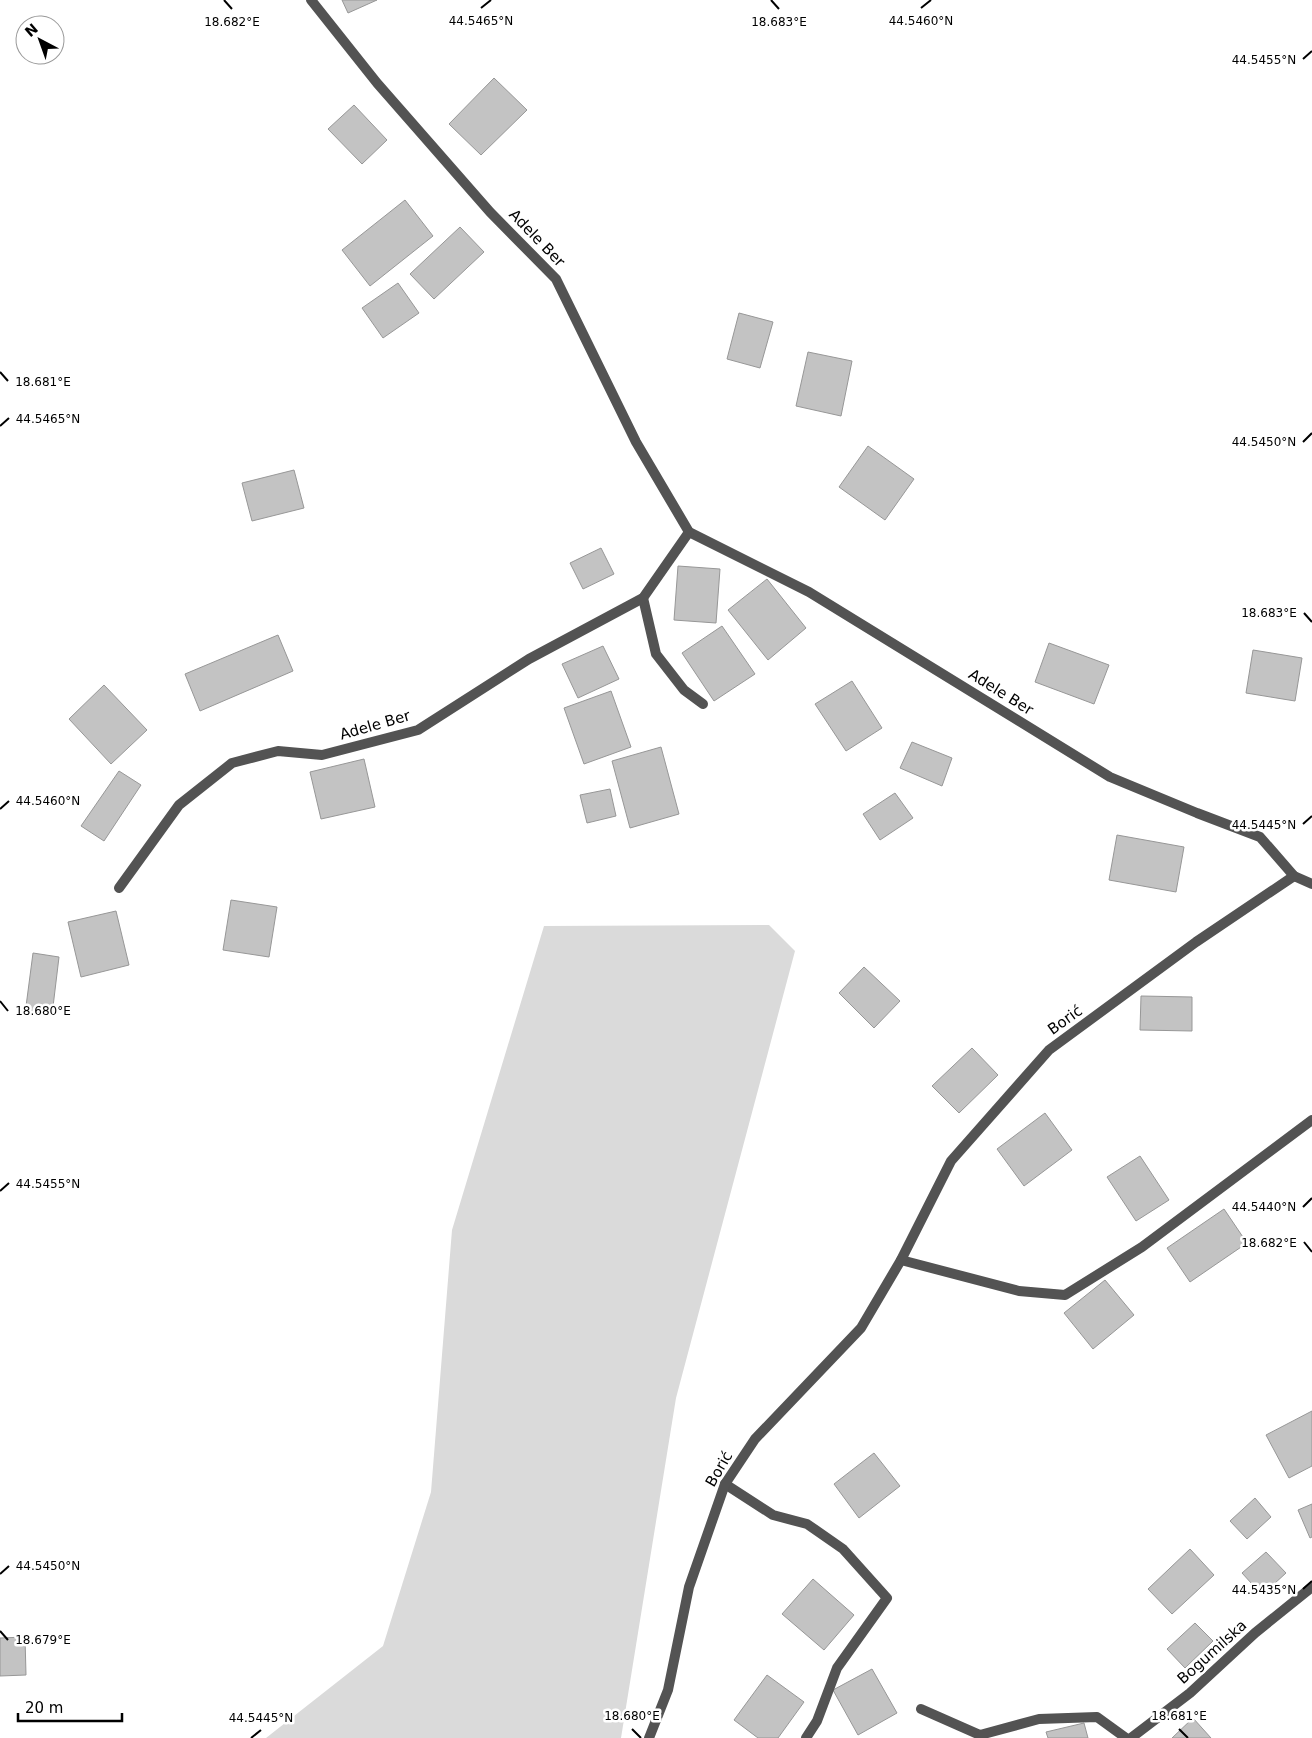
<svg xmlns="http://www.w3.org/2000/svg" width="1312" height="1738" font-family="'DejaVu Sans',sans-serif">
<rect width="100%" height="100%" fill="#fff"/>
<polygon fill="#dadada" points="769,925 795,951 676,1398 621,1738 266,1738 383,1646 431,1492 452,1230 544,926"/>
<g fill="#c3c3c3" stroke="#979797">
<polygon points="342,0 377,0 348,13"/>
<polygon points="494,78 527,110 481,155 449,124"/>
<polygon points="354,105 387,140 362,164 328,129"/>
<polygon points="405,200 433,236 370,286 342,250"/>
<polygon points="460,227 484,252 434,299 410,274"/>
<polygon points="398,283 419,313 383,338 362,308"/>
<polygon points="739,313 773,322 760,368 727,359"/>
<polygon points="808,352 852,361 841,416 796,406"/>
<polygon points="868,446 914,479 885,520 839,487"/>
<polygon points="294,470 304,508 252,521 242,483"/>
<polygon points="601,548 614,574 583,589 570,563"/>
<polygon points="678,566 720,569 716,623 674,620"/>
<polygon points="767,579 806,628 768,660 728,610"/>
<polygon points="722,626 755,674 714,701 682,653"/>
<polygon points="278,635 293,671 200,711 185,674"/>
<polygon points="1049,643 1109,665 1094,704 1035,682"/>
<polygon points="603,646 619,679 578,698 562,664"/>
<polygon points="1253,650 1302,658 1295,701 1246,693"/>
<polygon points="852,681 882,728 846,751 815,704"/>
<polygon points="104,685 147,730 111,764 69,719"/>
<polygon points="611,691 631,747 584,764 564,708"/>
<polygon points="912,742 952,758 942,786 900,768"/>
<polygon points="661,747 679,814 630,828 612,761"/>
<polygon points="364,759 375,807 321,819 310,772"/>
<polygon points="119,771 141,785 104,841 81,826"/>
<polygon points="610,789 616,816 587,823 580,795"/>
<polygon points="895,793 913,818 880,840 863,814"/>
<polygon points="1117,835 1184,847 1176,892 1109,880"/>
<polygon points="231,900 277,907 269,957 223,950"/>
<polygon points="116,911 129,965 81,977 68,922"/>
<polygon points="33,953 59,957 52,1015 25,1014"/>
<polygon points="864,967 900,1001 874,1028 839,993"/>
<polygon points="1141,996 1192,997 1192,1031 1140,1030"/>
<polygon points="972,1048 998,1075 959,1113 932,1086"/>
<polygon points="1045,1113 1072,1150 1024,1186 997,1149"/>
<polygon points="1140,1156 1169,1200 1136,1221 1107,1177"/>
<polygon points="1224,1209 1247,1243 1190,1282 1167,1248"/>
<polygon points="1105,1280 1134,1315 1093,1349 1064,1313"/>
<polygon points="1312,1411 1312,1466 1289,1478 1266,1435"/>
<polygon points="874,1453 900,1486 859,1518 834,1484"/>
<polygon points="1255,1498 1271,1517 1247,1539 1230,1521"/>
<polygon points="1312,1504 1312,1537 1310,1538 1298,1510"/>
<polygon points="1190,1549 1214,1575 1172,1614 1148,1589"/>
<polygon points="1266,1552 1286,1573 1262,1595 1242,1573"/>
<polygon points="813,1579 854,1615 824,1650 782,1614"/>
<polygon points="1195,1623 1213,1641 1185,1668 1167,1649"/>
<polygon points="25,1637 26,1675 0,1676 0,1638"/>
<polygon points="872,1669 897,1713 858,1735 833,1690"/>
<polygon points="767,1675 804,1702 778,1738 758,1738 734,1720"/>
<polygon points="1193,1718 1211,1738 1172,1738"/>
<polygon points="1084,1723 1088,1738 1048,1738 1046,1732"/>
</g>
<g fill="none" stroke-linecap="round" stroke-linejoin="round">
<g stroke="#535353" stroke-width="10">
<polyline points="643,598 656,654 684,690 703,704"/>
<polyline points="921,1709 980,1735 1039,1719 1097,1717 1126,1738"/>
</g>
<g stroke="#535353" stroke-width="10">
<polyline points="311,0 377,83 490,212 556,279 636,442 689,532 809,592 1110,777 1197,813 1260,837 1294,876 1312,884"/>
<polyline points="119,888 179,805 232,763 278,751 322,755 418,730 529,659 643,598 689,532"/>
<polyline points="901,1260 1019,1291 1065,1295 1142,1247 1312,1120"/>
<polyline points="725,1484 773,1515 807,1524 843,1549 887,1598 837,1668 817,1721 806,1738"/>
<polyline points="649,1738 668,1690 689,1587 725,1484 755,1439 861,1328 901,1260 951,1161 1049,1050 1196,942 1294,876"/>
<polyline points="1131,1738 1190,1693 1255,1633 1312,1587"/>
</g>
</g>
<path fill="none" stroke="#000" stroke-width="2" d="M224,0L232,9M771,0L779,9M481,8L491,0M921,8L931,0M1303,59L1312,51M0,372L8,381M0,426L9,418M1303,442L1312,433M1304,613L1312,622M0,809L9,801M1303,824L1312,816M0,1001L8,1011M0,1191L9,1183M1303,1207L1312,1198M1304,1242L1312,1252M0,1574L9,1566M1303,1589L1312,1581M0,1631L8,1640M632,1729L641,1738M1179,1729L1188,1738M251,1738L261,1730"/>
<g text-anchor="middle" stroke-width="5" stroke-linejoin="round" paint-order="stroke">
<g font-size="15" fill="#000" stroke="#fff">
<text transform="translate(537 238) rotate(46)" y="5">Adele Ber</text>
<text transform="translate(1001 692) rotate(32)" y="5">Adele Ber</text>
<text transform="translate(375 725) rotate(-16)" y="5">Adele Ber</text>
<text transform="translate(1065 1020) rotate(-36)" y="5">Borić</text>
<text transform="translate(719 1469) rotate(-60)" y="5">Borić</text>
<text transform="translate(1212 1652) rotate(-42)" y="5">Bogumilska</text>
</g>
</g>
<g font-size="12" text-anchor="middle" fill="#000" stroke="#fff" stroke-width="5" stroke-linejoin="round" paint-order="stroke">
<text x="481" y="25">44.5465°N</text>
<text x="921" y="25">44.5460°N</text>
<text x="232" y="26">18.682°E</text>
<text x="779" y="26">18.683°E</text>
<text x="1264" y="64">44.5455°N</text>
<text x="43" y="386">18.681°E</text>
<text x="48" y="423">44.5465°N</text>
<text x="1264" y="446">44.5450°N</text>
<text x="1269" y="617">18.683°E</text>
<text x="48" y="805">44.5460°N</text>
<text x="1264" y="829">44.5445°N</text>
<text x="43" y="1015">18.680°E</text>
<text x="48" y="1188">44.5455°N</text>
<text x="1264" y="1211">44.5440°N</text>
<text x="1269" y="1247">18.682°E</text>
<text x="48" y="1570">44.5450°N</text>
<text x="1264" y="1594">44.5435°N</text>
<text x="43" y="1644">18.679°E</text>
<text x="632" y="1720">18.680°E</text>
<text x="1179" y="1720">18.681°E</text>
<text x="261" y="1722">44.5445°N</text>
</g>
<g transform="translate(40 40) rotate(319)"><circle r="24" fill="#ffffff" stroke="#999999"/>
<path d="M0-4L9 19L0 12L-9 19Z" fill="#000000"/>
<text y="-8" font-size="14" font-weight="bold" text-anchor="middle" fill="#000000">N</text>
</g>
<path d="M18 1713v8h104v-8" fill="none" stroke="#000000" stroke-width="2.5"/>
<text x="25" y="1713" font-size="15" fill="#000000" stroke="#ffffff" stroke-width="4" paint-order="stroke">20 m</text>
</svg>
